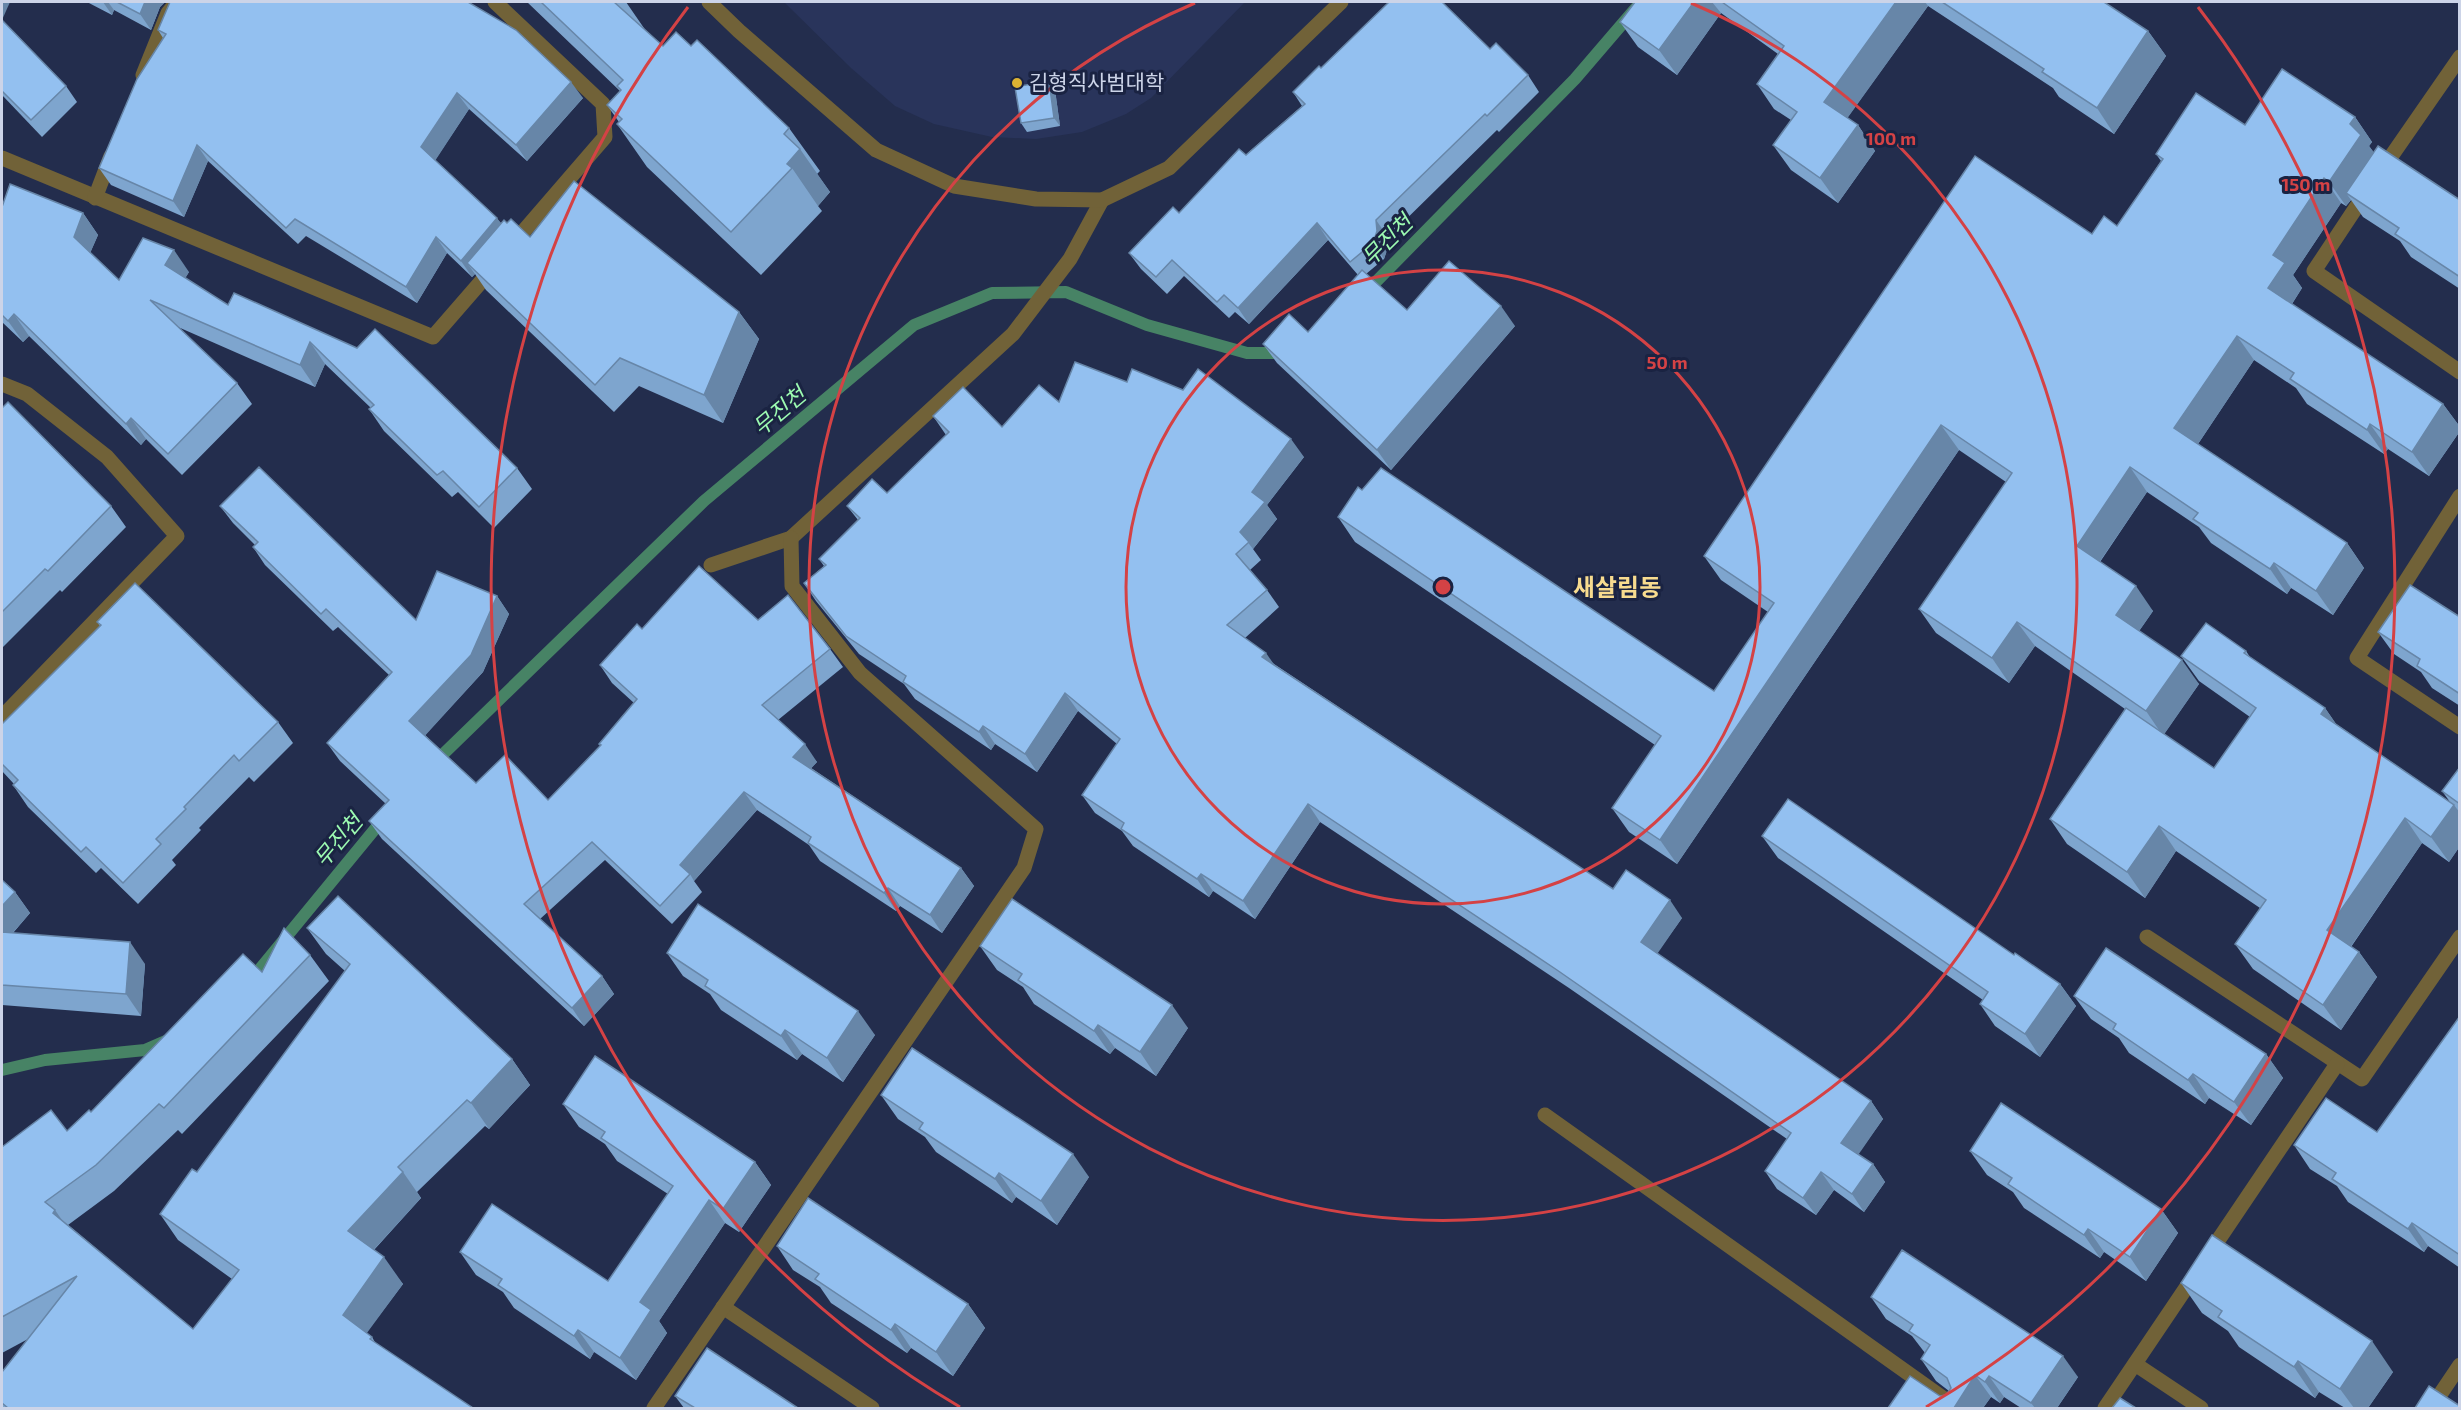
<svg xmlns="http://www.w3.org/2000/svg" width="2461" height="1410" font-family="'Exo 2','Noto Sans KR',sans-serif">
<rect width="100%" height="100%" fill="#232d4d"/>
<polygon fill="#29345b" points="784,2 1245,2 1151,98 1126,114 1082,132 1036,139 992,137 934,124 895,106 851,68"/>
<g fill="none" stroke-linecap="round" stroke-linejoin="round">
<g stroke="#478365" stroke-width="12">
<polyline points="1365,293 1575,79 1641,2"/>
<polyline points="434,763 704,501 914,325 992,293 1066,292 1147,325 1247,353 1286,353"/>
<polyline points="250,981 384,818"/>
<polyline points="2,1070 45,1060 145,1050 168,1040"/>
</g>
<g stroke="#716238" stroke-width="15">
<polyline points="495,2 603,104 605,137 510,247"/>
<polyline points="143,75 168,13 177,2"/>
<polyline points="2,158 433,337 493,268"/>
<polyline points="2381,171 2460,57"/>
<polyline points="2367,191 2314,271 2460,372"/>
<polyline points="95,198 111,156"/>
<polyline points="2,384 27,394 107,457 177,536 2,717"/>
<polyline points="2460,496 2357,658 2460,727"/>
<polyline points="711,565 791,538 1013,334 1070,259 1102,200"/>
<polyline points="2147,937 2362,1079 2460,937"/>
<polyline points="1545,1115 1957,1408"/>
<polyline points="723,1307 872,1408"/>
<polyline points="2135,1364 2201,1408"/>
<polyline points="654,1408 1024,868 1036,829 860,673 792,586 791,538"/>
<polyline points="2105,1408 2337,1064"/>
<polyline points="2431,1408 2460,1365"/>
</g>
<polyline stroke="#716238" stroke-width="15" points="709,2 739,31 876,150 954,186 1036,199 1102,200 1169,168 1341,2"/>
</g>
<g fill="#7ea5ce">
<polygon points="87,2 165,2 160,7 151,30 114,10 112,15"/>
<polygon points="527,2 626,2 646,31 663,46 691,46 789,128 820,171 817,174 830,192 818,206 822,211 761,275 647,167 617,124 619,122 607,105 620,91"/>
<polygon points="1635,2 2104,2 2148,31 2166,56 2114,134 2059,97 2053,88 1928,6 1847,118 1858,125 1875,151 1838,203 1791,170 1773,145 1791,120 1774,109 1757,84 1778,54 1721,13 1677,75 1638,47 1620,22"/>
<polygon points="2,20 66,86 77,102 42,137 2,95"/>
<polygon points="158,30 583,98 527,161 469,109 435,160 501,223 507,223 530,237 739,312 759,339 723,423 639,386 614,412 486,290 475,274 472,277 447,253 417,303 306,236 298,244 208,161 184,217 111,185 99,168 163,38"/>
<polygon points="1490,49 1528,75 1539,92 1499,132 1497,130 1388,237 1388,247 1384,259 1366,274 1407,310 1515,326 1391,470 1277,363 1263,344 1308,332 1358,275 1328,240 1249,324 1235,312 1229,318 1184,276 1167,294 1141,269 1129,253 1179,213 1302,106 1293,92 1321,68"/>
<polygon points="1055,90 1060,126 1027,132 1021,123"/>
<polygon points="2355,117 2372,142 2369,146 2374,153 2460,200 2460,289 2411,257 2400,241 2363,217 2351,200 2346,206 2341,203 2293,275 2302,288 2292,304 2443,404 2460,427 2460,431 2429,476 2388,449 2384,454 2307,404 2296,388 2254,360 2198,444 2347,543 2364,568 2333,615 2291,588 2287,594 2211,543 2199,527 2147,492 2100,562 2153,611 2139,631 2199,684 2164,734 2214,768 2250,717 2199,681 2181,656 2246,651 2250,657 2325,708 2336,724 2450,802 2442,791 2460,767 2460,846 2449,862 2422,843 2351,947 2359,952 2377,977 2341,1030 2253,969 2235,944 2260,908 2176,851 2145,898 2067,844 2050,819 2125,709 2035,646 2009,683 1936,633 1919,609 2006,482 1959,450 1677,864 1629,832 1612,808 1655,745 1355,542 1338,517 1362,490 1714,691 1768,612 1721,580 1704,556 2092,234 2117,226 2161,161 2156,154 2245,125"/>
<polygon points="2,207 83,213 98,235 90,253 119,280 189,272 185,278 228,305 234,293 517,468 532,489 494,528 458,492 452,497 384,431 369,409 371,408 325,364 315,387 178,327 237,383 252,404 182,475 146,439 141,445 29,336 23,342 2,322"/>
<polygon points="1059,402 1304,457 1267,505 1277,519 1253,549 1261,560 1250,570 1267,590 1279,607 1245,638 1274,664 1613,889 1682,918 1657,953 1871,1101 1883,1119 1858,1154 1873,1164 1885,1182 1864,1212 1834,1190 1816,1215 1777,1189 1765,1171 1787,1139 1569,988 1320,822 1255,919 1213,891 1209,897 1133,846 1122,831 1095,813 1082,795 1117,744 1078,711 1037,772 995,744 991,750 915,699 904,684 859,654 816,601 804,583 824,566 819,559 858,520 847,506 887,493 946,435 933,416 1002,427"/>
<polygon points="2,408 111,506 126,527 62,592 60,590 2,648"/>
<polygon points="220,506 416,620 497,596 509,614 483,672 425,735 476,783 548,800 600,746 599,744 634,703 612,683 600,665 642,629 758,620 830,649 843,667 778,720 817,762 811,768 961,868 974,886 942,933 900,906 896,911 820,861 809,845 757,810 694,881 702,892 672,924 605,860 540,919 602,976 614,994 584,1026 382,839 369,821 386,804 340,761 327,743 389,675 338,627 333,631 265,565 253,547 255,545 233,523"/>
<polygon points="2460,617 2460,706 2432,688 2421,672 2394,654 2378,632"/>
<polygon points="97,622 278,722 293,743 254,782 249,777 199,828 201,830 172,860 176,865 138,904 101,868 96,873 28,807 13,785 14,784 2,771 2,724 100,626"/>
<polygon points="1762,836 2014,955 2060,984 2076,1006 2040,1057 1995,1026 1980,1004 1983,1000 1778,858"/>
<polygon points="2,880 15,892 30,913 13,933 145,964 141,1016 2,1005"/>
<polygon points="307,928 512,1059 530,1085 489,1129 485,1126 417,1192 421,1198 374,1250 403,1284 366,1333 372,1337 376,1344 473,1408 2,1408 2,1372 28,1339 2,1353 2,1147 67,1131 262,972 310,955 329,981 182,1134 178,1130 114,1191 68,1225 193,1329 232,1279 178,1240 160,1214 197,1172 345,971 326,954"/>
<polygon points="980,946 1188,1028 1156,1076 1115,1048 1110,1054 1034,1004 1023,987 997,970"/>
<polygon points="667,953 875,1035 843,1082 802,1054 797,1060 721,1010 710,994 683,976"/>
<polygon points="2074,996 2266,1054 2283,1078 2251,1125 2209,1098 2205,1104 2129,1053 2119,1038 2091,1019"/>
<polygon points="2460,1016 2460,1268 2428,1246 2424,1252 2348,1202 2337,1186 2310,1169 2294,1145 2377,1132"/>
<polygon points="881,1095 1089,1177 1057,1225 1016,1197 1012,1203 936,1152 925,1137 898,1119"/>
<polygon points="563,1104 755,1162 771,1185 739,1232 725,1223 659,1321 667,1333 636,1380 594,1352 590,1359 514,1308 503,1292 476,1275 460,1252 608,1281 668,1194 617,1161 605,1144 579,1127"/>
<polygon points="1970,1151 2161,1209 2178,1233 2146,1281 2104,1252 2100,1258 2024,1208 2013,1192 1987,1175"/>
<polygon points="777,1246 968,1304 985,1328 953,1376 911,1348 907,1353 831,1303 820,1287 793,1270"/>
<polygon points="2181,1283 2393,1372 2368,1408 2345,1408 2319,1392 2315,1398 2239,1347 2228,1331 2202,1313"/>
<polygon points="1871,1297 2078,1377 2057,1408 2021,1408 2004,1397 2000,1403 1991,1397 1983,1408 1888,1408 1946,1395 1949,1391 1936,1381 1921,1359 1925,1353 1912,1336 1886,1319"/>
<polygon points="675,1396 798,1408 684,1408"/>
</g>
<g fill="#6786a8">
<polygon points="2,2 10,2 2,20"/>
<polygon points="103,2 108,2 114,10 112,15"/>
<polygon points="145,2 165,2 160,7 151,30 140,14"/>
<polygon points="1694,2 1712,2 1721,13 1677,75 1659,50"/>
<polygon points="1896,2 1925,2 1928,6 1841,127 1824,102"/>
<polygon points="2148,31 2166,56 2114,134 2097,108"/>
<polygon points="1049,81 1055,90 1060,126 1054,118"/>
<polygon points="571,82 583,98 527,161 516,145"/>
<polygon points="457,93 469,109 433,164 421,147"/>
<polygon points="2355,117 2372,142 2369,146 2379,159 2346,193 2351,200 2346,206 2329,182 2350,124"/>
<polygon points="1858,125 1875,151 1838,203 1820,178"/>
<polygon points="197,145 208,161 184,217 173,201"/>
<polygon points="800,149 830,192 818,206 792,168 787,164"/>
<polygon points="2324,178 2341,203 2293,275 2302,288 2286,313 2268,288 2273,255"/>
<polygon points="83,213 98,235 88,258 74,237"/>
<polygon points="497,218 509,234 467,263 475,274 472,277 461,261"/>
<polygon points="1376,220 1388,237 1388,247 1384,259 1373,243"/>
<polygon points="1317,223 1328,240 1249,324 1238,308"/>
<polygon points="436,237 447,253 417,303 406,287"/>
<polygon points="174,250 189,272 180,287 165,265"/>
<polygon points="1501,306 1515,326 1391,470 1377,450"/>
<polygon points="739,312 759,339 723,423 704,395"/>
<polygon points="14,314 29,336 23,342 8,321"/>
<polygon points="2237,336 2254,360 2192,453 2174,428"/>
<polygon points="310,342 325,364 315,387 300,365"/>
<polygon points="2443,404 2460,427 2460,431 2429,476 2412,452"/>
<polygon points="131,418 146,439 141,445 126,424"/>
<polygon points="2370,424 2388,449 2384,454 2367,430"/>
<polygon points="1941,425 1959,450 1677,864 1660,840"/>
<polygon points="1291,439 1304,457 1267,505 1277,519 1253,549 1240,532 1252,492"/>
<polygon points="2130,467 2147,492 2094,570 2077,546"/>
<polygon points="2347,543 2364,568 2333,615 2316,591"/>
<polygon points="2274,563 2291,588 2287,594 2270,569"/>
<polygon points="2136,586 2153,611 2133,640 2116,615"/>
<polygon points="497,596 509,614 483,672 422,739 409,721"/>
<polygon points="2017,622 2035,646 2009,683 1992,658"/>
<polygon points="1266,653 1278,670 1262,657"/>
<polygon points="2182,660 2199,684 2163,736 2146,711"/>
<polygon points="1065,693 1078,711 1037,772 1025,754"/>
<polygon points="2325,708 2343,734 2321,714"/>
<polygon points="983,726 995,744 991,750 979,732"/>
<polygon points="805,744 817,762 806,774 793,757"/>
<polygon points="744,792 757,810 694,881 690,874 680,865"/>
<polygon points="1308,804 1320,822 1255,919 1243,901"/>
<polygon points="2454,805 2460,813 2460,846 2449,862 2431,837"/>
<polygon points="2405,818 2422,843 2345,955 2327,930"/>
<polygon points="2159,826 2176,851 2145,898 2127,872"/>
<polygon points="961,868 974,886 942,933 930,915"/>
<polygon points="1201,874 1213,891 1209,897 1197,879"/>
<polygon points="888,888 900,906 896,911 884,893"/>
<polygon points="15,892 30,913 2,945 2,906"/>
<polygon points="1670,900 1682,918 1653,960 1641,942"/>
<polygon points="130,942 145,964 141,1016 126,994"/>
<polygon points="2359,952 2377,977 2341,1030 2323,1005"/>
<polygon points="602,976 614,994 584,1026 572,1008"/>
<polygon points="2060,984 2076,1006 2040,1057 2025,1034"/>
<polygon points="1172,1005 1188,1028 1156,1076 1140,1052"/>
<polygon points="858,1011 875,1035 843,1082 827,1058"/>
<polygon points="1098,1025 1115,1048 1110,1054 1094,1031"/>
<polygon points="785,1030 802,1054 797,1060 781,1036"/>
<polygon points="2266,1054 2283,1078 2251,1125 2234,1102"/>
<polygon points="512,1059 530,1085 489,1129 471,1103"/>
<polygon points="2193,1074 2209,1098 2205,1104 2188,1080"/>
<polygon points="1871,1101 1883,1119 1854,1161 1841,1143"/>
<polygon points="1073,1154 1089,1177 1057,1225 1041,1201"/>
<polygon points="755,1162 771,1185 739,1232 723,1209"/>
<polygon points="1873,1164 1885,1182 1864,1212 1852,1194"/>
<polygon points="403,1172 421,1198 367,1257 348,1231"/>
<polygon points="1821,1172 1834,1190 1816,1215 1803,1198"/>
<polygon points="999,1173 1016,1197 1012,1203 995,1179"/>
<polygon points="709,1200 725,1223 659,1321 667,1333 636,1380 620,1358 640,1302"/>
<polygon points="2161,1209 2178,1233 2146,1281 2130,1257"/>
<polygon points="55,1210 73,1236 53,1213"/>
<polygon points="2412,1223 2428,1246 2424,1252 2408,1229"/>
<polygon points="2088,1229 2104,1252 2100,1258 2084,1235"/>
<polygon points="384,1257 403,1284 361,1341 343,1315"/>
<polygon points="968,1304 985,1328 953,1376 936,1352"/>
<polygon points="895,1324 911,1348 907,1353 891,1330"/>
<polygon points="578,1330 594,1352 590,1359 574,1336"/>
<polygon points="2372,1341 2393,1372 2368,1408 2354,1408 2340,1389"/>
<polygon points="2063,1356 2078,1377 2057,1408 2035,1408 2031,1403"/>
<polygon points="2298,1361 2319,1392 2315,1398 2294,1367"/>
<polygon points="1975,1375 1991,1397 1983,1408 1954,1408"/>
<polygon points="1989,1376 2004,1397 2000,1403 1985,1382"/>
</g>
<g fill="#93c0f0" stroke="#6786a8" stroke-width="1.5">
<polygon points="117,2 145,2 140,14"/>
<polygon points="170,2 468,2 516,30 571,82 516,145 457,93 421,147 497,218 461,261 436,237 406,287 295,219 286,228 197,145 173,201 99,168 137,79 166,34 158,30"/>
<polygon points="541,2 614,2 663,46 676,32 691,46 697,40 789,128 784,134 800,149 787,164 792,168 731,232 617,124 622,119 607,105 621,90 617,86 623,80"/>
<polygon points="1389,2 1442,2 1490,49 1496,43 1528,75 1487,116 1485,114 1376,220 1377,231 1373,243 1350,262 1317,223 1238,308 1224,295 1217,302 1172,260 1156,277 1129,253 1173,207 1179,213 1239,149 1246,155 1305,104 1293,92 1319,66 1321,68"/>
<polygon points="1635,2 1694,2 1659,50 1620,22"/>
<polygon points="1722,2 1896,2 1824,102 1858,125 1820,178 1773,145 1797,112 1757,84 1784,46"/>
<polygon points="1942,2 2104,2 2148,31 2097,108 2042,72 2044,69"/>
<polygon points="2,20 66,86 31,120 2,91"/>
<polygon points="2282,69 2355,117 2350,124 2361,135 2329,182 2324,178 2273,255 2285,263 2268,288 2443,404 2412,452 2370,424 2367,430 2290,379 2294,373 2237,336 2174,428 2347,543 2316,591 2274,563 2270,569 2193,519 2198,513 2130,467 2077,546 2136,586 2116,615 2182,660 2146,711 2017,622 1992,658 1919,609 2012,473 1941,425 1660,840 1612,808 1661,736 1338,517 1358,487 1362,490 1381,468 1714,691 1774,603 1704,556 1975,156 2092,234 2104,216 2117,226 2163,159 2156,154 2196,93 2245,125"/>
<polygon points="1049,81 1054,118 1021,123 1015,87"/>
<polygon points="2378,146 2460,200 2460,277 2395,234 2399,228 2346,193"/>
<polygon points="574,181 739,312 704,395 620,358 595,385 467,263 504,220 507,223 511,219 530,237"/>
<polygon points="10,184 83,213 74,237 119,280 143,238 174,250 165,265 228,305 234,293 357,348 375,329 517,468 479,507 443,471 437,475 369,409 374,405 310,342 300,365 150,300 237,383 168,454 131,418 126,424 14,314 8,321 2,315 2,207"/>
<polygon points="1449,261 1501,306 1377,450 1263,344 1289,314 1308,332 1362,270 1407,310"/>
<polygon points="1075,362 1127,382 1132,369 1183,390 1198,369 1291,439 1252,492 1265,502 1240,532 1249,542 1236,554 1267,590 1227,625 1266,653 1262,657 1613,889 1626,870 1670,900 1641,942 1871,1101 1841,1143 1873,1164 1852,1194 1821,1172 1803,1198 1765,1171 1791,1133 1557,970 1308,804 1243,901 1201,874 1197,879 1121,829 1124,823 1082,795 1120,739 1065,693 1025,754 983,726 979,732 903,682 906,676 846,636 804,583 826,565 819,559 860,518 847,506 872,479 887,493 949,432 933,416 963,387 1002,427 1039,385 1059,402"/>
<polygon points="8,402 111,506 48,571 45,569 2,612 2,408"/>
<polygon points="259,467 416,620 437,571 497,596 471,655 409,721 476,783 505,755 548,800 601,745 599,744 637,699 600,665 637,624 642,629 699,566 758,620 788,595 830,649 762,705 805,744 793,757 961,868 930,915 888,888 884,893 808,843 811,837 744,792 680,865 690,874 660,906 592,842 524,904 602,976 572,1008 369,821 389,800 327,743 392,672 326,609 321,614 253,547 258,542 220,506"/>
<polygon points="135,583 278,722 239,761 234,755 184,807 186,809 156,839 161,844 123,883 86,847 81,852 13,785 18,780 2,764 2,724 101,625 97,622"/>
<polygon points="2410,585 2460,617 2460,694 2417,666 2420,659 2378,632"/>
<polygon points="2206,623 2246,651 2244,653 2325,708 2321,714 2454,805 2431,837 2405,818 2327,930 2359,952 2323,1005 2235,944 2266,900 2159,826 2127,872 2050,819 2126,708 2214,768 2256,708 2181,656"/>
<polygon points="2460,767 2460,804 2442,791"/>
<polygon points="1788,799 2014,955 2015,953 2060,984 2025,1034 1980,1004 1988,992 1762,836"/>
<polygon points="2,880 15,892 2,906"/>
<polygon points="338,896 512,1059 471,1103 467,1100 398,1167 403,1172 348,1231 384,1257 343,1315 372,1337 370,1339 473,1408 8,1408 2,1403 2,1372 77,1276 2,1317 2,1147 51,1110 67,1131 89,1110 91,1112 243,954 262,972 284,928 310,955 164,1108 159,1104 96,1165 45,1202 55,1210 53,1213 193,1329 239,1270 160,1214 192,1169 197,1172 350,964 307,928"/>
<polygon points="1012,899 1172,1005 1140,1052 1098,1025 1094,1031 1018,980 1022,974 980,946"/>
<polygon points="698,904 858,1011 827,1058 785,1030 781,1036 705,986 708,980 667,953"/>
<polygon points="2,932 130,942 126,994 2,985"/>
<polygon points="2106,948 2266,1054 2234,1102 2193,1074 2188,1080 2113,1029 2116,1024 2074,996"/>
<polygon points="2460,1016 2460,1255 2412,1223 2408,1229 2332,1179 2336,1173 2294,1145 2326,1098 2377,1132"/>
<polygon points="912,1048 1073,1154 1041,1201 999,1173 995,1179 919,1129 923,1123 881,1095"/>
<polygon points="595,1056 755,1162 723,1209 709,1200 640,1302 651,1310 620,1358 578,1330 574,1336 498,1285 502,1279 460,1252 492,1204 608,1281 673,1186 601,1138 605,1132 563,1104"/>
<polygon points="2001,1103 2161,1209 2130,1257 2088,1229 2084,1235 2008,1184 2012,1178 1970,1151"/>
<polygon points="808,1198 968,1304 936,1352 895,1324 891,1330 815,1279 819,1274 777,1246"/>
<polygon points="2212,1235 2372,1341 2340,1389 2298,1361 2294,1367 2218,1317 2222,1311 2181,1283"/>
<polygon points="1902,1250 2063,1356 2031,1403 1989,1376 1985,1382 1975,1375 1954,1408 1888,1408 1910,1376 1940,1396 1946,1395 1951,1388 1947,1378 1921,1359 1930,1345 1909,1331 1913,1325 1871,1297"/>
<polygon points="707,1348 798,1408 695,1408 675,1396"/>
<polygon points="2429,1386 2460,1406 2460,1408 2415,1408"/>
<polygon points="2120,1398 2136,1408 2112,1408"/>
</g>
<g fill="none" stroke="#d44245" stroke-width="3">
<circle cx="1443" cy="587" r="317"/>
<path d="M1691 3A634 634 0 1 1 1195 3"/>
<path d="M960 1407A952 952 0 0 1 688 7M2198 7A952 952 0 0 1 1926 1407"/>
</g>
<circle fill="#dbb233" stroke="#1a2342" stroke-width="2" cx="1017" cy="83" r="6"/>
<g text-anchor="middle" stroke-width="6" stroke-linejoin="round" paint-order="stroke">
<g font-size="21" fill="#ccd4e8" stroke="#1a2342" text-anchor="start">
<text x="1029" y="90">김형직사범대학</text>
</g>
<g font-size="22" font-style="italic" fill="#9dfbb2" stroke="#1a2342">
<text transform="translate(1387 240) rotate(-45)" y="8">무진천</text>
<text transform="translate(779 411) rotate(-40)" y="8">무진천</text>
<text transform="translate(338 840) rotate(-50)" y="8">무진천</text>
</g>
<g font-size="24" font-weight="bold" fill="#f7db8f" stroke="#1a2342">
<text x="1617" y="596">새살림동</text>
</g>
</g>
<circle cx="1443" cy="587" r="9" fill="#d44245" stroke="#1a2342" stroke-width="3"/>
<g font-size="18" text-anchor="middle" font-weight="bold" fill="#d44245" stroke="#1a2342" stroke-width="6" stroke-linejoin="round" paint-order="stroke">
<text x="1891" y="145">100 m</text>
<text x="2306" y="191">150 m</text>
<text x="1667" y="369">50 m</text>
</g>
<rect width="2461" height="1410" fill="none" stroke="#ccd4e8" stroke-width="6"/>
</svg>
